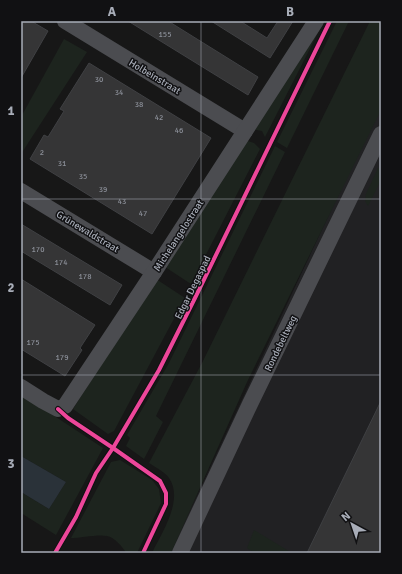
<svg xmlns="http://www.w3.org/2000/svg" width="402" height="574" font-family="Signika,sans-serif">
<rect width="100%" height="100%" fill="#171717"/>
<polygon fill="#212123" points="381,104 381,553 170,553"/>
<g fill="#1d241e">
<polygon points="324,21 265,137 262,131 252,129"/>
<polygon points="337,21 349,21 287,148 277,142"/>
<path d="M370,21H381V110L247,382L171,553H152C162,532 184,500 169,478C165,472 155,467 149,463L203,361Z"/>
<polygon points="64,39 87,52 21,154 21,117"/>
<polygon points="245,140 254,143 260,149 191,284 165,267"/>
<polygon points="275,146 285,152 156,416 163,422 144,459 126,446 130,438 127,435 169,363"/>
<polygon points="378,168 381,168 381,180 368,206 365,201 366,194"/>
<polygon points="156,279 185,298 114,431 108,434 73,409"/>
<polygon points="21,394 103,448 56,535 21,513 21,492 49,509 66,482 21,456"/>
<path d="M120,460L152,480L159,489L161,503L137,553H126C123,547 114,537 107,536C99,534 80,538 71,538L111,462Z"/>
<polygon points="254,530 292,553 254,553 247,548"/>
</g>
<polygon fill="#2a3239" points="21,456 66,482 49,509 21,492"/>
<g fill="#353536" stroke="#3f4043">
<polygon points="21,21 31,21 48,31 21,78"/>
<polygon points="128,21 168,21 258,77 248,95"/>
<polygon points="211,21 240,21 267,38 278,21 293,21 270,58"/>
<polygon points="89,63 211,138 152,234 30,159 44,135 48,137 64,111 60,109"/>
<polygon points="21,224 122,285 110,305 21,251"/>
<polygon points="21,279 95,325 80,348 82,350 65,376 21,349"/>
<polygon points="381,401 381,553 307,553"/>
</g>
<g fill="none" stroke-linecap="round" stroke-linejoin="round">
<g stroke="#4b4c50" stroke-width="16">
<polyline points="65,21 245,131"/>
<polyline points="21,191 154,272"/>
<polyline points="21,387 43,401 58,409 65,406 154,272 316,21"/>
<polyline points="180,553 250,404 381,134"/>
</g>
<defs>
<g id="cycleway">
<polyline points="58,409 68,418 113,448 160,481 166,493 166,504 143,553"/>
<polyline points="55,553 76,517 96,473 113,448 159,370 195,298 330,21"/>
</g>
</defs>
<use href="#cycleway" stroke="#111113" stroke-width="6"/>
<use href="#cycleway" stroke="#ed469a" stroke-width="4"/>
</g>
<path fill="none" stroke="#a8adb8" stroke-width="1" stroke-opacity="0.55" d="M201,21V553M21,199H381M21,375H381"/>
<g text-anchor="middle" stroke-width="3" stroke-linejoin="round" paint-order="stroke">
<g font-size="8" fill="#8b8f98">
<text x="165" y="37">155</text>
<text x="99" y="82">30</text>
<text x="119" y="95">34</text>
<text x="139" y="107">38</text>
<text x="159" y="120">42</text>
<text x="179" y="133">46</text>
<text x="42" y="155">2</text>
<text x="62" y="166">31</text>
<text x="83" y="179">35</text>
<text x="103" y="192">39</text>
<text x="122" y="204">43</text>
<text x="143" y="216">47</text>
<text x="38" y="252">170</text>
<text x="61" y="265">174</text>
<text x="85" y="279">178</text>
<text x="33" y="345">175</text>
<text x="62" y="360">179</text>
</g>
<g font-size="10" fill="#a8adb8" stroke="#111113">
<text transform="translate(155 76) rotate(31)" y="4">Holbeinstraat</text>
<text transform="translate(88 231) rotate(31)" y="4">Grünewaldstraat</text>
<text transform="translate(178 235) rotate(-57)" y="4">Michelangelostraat</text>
<text transform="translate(192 287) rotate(-64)" y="4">Edgar Degaspad</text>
<text transform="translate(280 343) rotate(-64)" y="4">Rondebeltweg</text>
</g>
</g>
<rect width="402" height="574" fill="none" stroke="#111113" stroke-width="44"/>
<g transform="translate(352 524) rotate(320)" stroke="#111113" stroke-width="3" paint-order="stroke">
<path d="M0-3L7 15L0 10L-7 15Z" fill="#a8adb8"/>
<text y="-6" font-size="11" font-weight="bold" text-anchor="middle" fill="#a8adb8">N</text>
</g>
<rect x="22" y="22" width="358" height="530" fill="none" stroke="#a8adb8" stroke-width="1.5"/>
<g font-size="13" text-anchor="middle" font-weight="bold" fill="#a8adb8">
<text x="112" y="16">A</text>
<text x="290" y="16">B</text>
<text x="11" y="115">1</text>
<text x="11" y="292">2</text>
<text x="11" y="468">3</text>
</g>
</svg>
